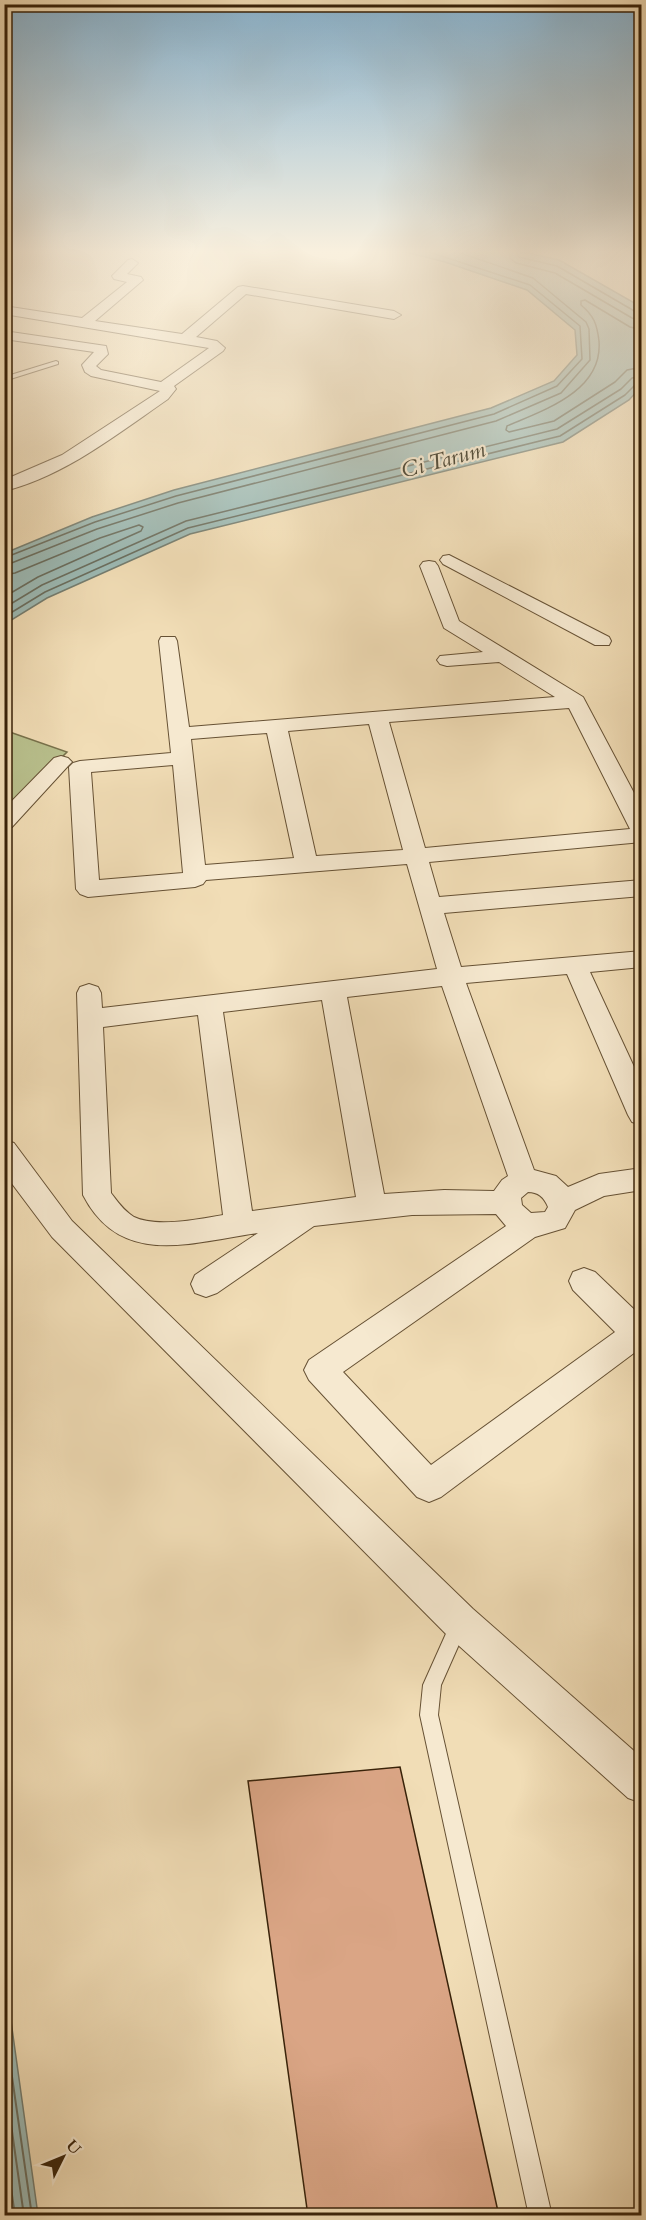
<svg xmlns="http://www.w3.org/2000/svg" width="646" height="2220" font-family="Cardo,serif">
<rect width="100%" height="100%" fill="#f1ddb6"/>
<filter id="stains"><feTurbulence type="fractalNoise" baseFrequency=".00333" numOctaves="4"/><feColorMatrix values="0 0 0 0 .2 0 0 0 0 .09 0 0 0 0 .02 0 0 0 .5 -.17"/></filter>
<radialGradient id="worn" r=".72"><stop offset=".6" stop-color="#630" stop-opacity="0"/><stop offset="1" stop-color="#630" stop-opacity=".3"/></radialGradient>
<polygon fill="#b9c18e" stroke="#78724c" stroke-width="1.5" points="4,730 67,752 5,814 4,814"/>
<g fill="#9cbab5" stroke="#747d70" stroke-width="1.5">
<polygon points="394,249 510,249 559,260 638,305 642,312 641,387 629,400 563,442 190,534 47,598 5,624 5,553 92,517 174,490 491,408 554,381 577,355 575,330 527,290 445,262"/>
<polygon points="4,1978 5,1978 38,2215 5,2215"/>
</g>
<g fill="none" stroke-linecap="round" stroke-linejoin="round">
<g stroke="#6a6e5f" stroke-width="1.5">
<polyline points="508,249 510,258 516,263 555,273 632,318 642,321"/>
<polyline points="515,249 519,257 557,266 636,312 642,313"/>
<path d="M642,330L630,327L585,300L581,301V305C594,316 597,324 599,341C603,391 544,410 507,426L506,430L509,432L554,421L615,382L627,370L642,367"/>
<polyline points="4,558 95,522 176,496 494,414 557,386 582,359 580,326 530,285 420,249"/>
<polyline points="4,566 97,529 178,503 496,421 561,393 590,360 589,329 586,322 533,278 449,249"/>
<polyline points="4,575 15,573 100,538 139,525 143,527 141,531 38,577 4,597"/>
<polyline points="4,608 42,585 186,521 557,429 621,389 632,378 642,376"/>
<polyline points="4,617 45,592 188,528 560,436 625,395 636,384 642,383"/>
</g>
<g stroke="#6a6e5f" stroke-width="2">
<polyline points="4,2021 32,2216"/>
<polyline points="4,2075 24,2216"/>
<polyline points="4,2139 15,2216"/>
</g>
</g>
<polygon fill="#daa585" stroke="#382209" stroke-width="1.5" points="400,1767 499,2216 308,2216 248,1781"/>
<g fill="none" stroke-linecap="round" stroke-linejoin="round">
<defs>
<g id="lane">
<polygon points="56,361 58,362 58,364 4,381 4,377"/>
<polygon points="459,1615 465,1618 468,1624 441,1685 438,1715 552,2216 529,2216 420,1715 423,1685 453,1618"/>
</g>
<g id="street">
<path d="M132,259L138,263L127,274L141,277L143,280L95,321L182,334L238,287L243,286L394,311L401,315L394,319L246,294L196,337L217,341L225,348L223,351L174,386L176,389L168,399C117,434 65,476 4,491V480L62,455L160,391L91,376L85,372L82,365L94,352L4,339V331L106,346L108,354L96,366L101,370L161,382L209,348L4,314V306L82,318L127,282L114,279L112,276L128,260Z"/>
<polygon points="449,555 609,637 611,641 609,645 595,645 443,564 440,560 443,556"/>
<path d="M429,561L435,562L438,566L459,621L583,697L642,808V842L429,862L439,897L642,880V896L444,913L461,967L642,951V967L590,972L642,1084V1125L632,1122L628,1115L567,974L466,983L534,1170L556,1176L568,1187L599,1174L642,1168V1190L604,1196L575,1210L565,1228L535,1237L343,1372L431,1465L615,1332L573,1290L569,1281L573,1272L584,1268L595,1272L642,1317V1351L638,1350L441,1497L429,1502L417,1497L309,1380L304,1370L309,1360L506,1226L496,1214L412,1215L314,1226L217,1293L206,1297L195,1293L191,1284L195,1275L258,1233C192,1242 121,1269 83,1195L77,993L80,987L89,984L98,987L101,993L102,1008L437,969L407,864L206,880L203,884L195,887L88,897L80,894L76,889L69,767L73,763L80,761L171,753L159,641L161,637H175L177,641L189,727L555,697L499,662L447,666L440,664L437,660L440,656L483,652L444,628L420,566L423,562ZM569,708L630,829L425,848L389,722ZM369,724L403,850L316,856L288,731ZM267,733L294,858L205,865L191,739ZM173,765L183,873L99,880L91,772ZM442,986L508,1176L502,1180L494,1191L444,1190L384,1194L347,997ZM322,1000L356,1197L252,1211L223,1012ZM198,1015L223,1215C200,1219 156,1228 134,1217C124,1211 117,1201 111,1193L103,1027ZM528,1192C538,1192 544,1197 548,1207L545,1212L531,1213L522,1205L521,1198Z"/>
<polygon points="61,756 68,758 72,762 68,766 12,827 4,829 4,809 54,758"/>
<polygon points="4,1140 14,1143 72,1221 473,1609 642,1758 642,1803 628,1798 447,1635 52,1237 4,1173"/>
</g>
<polygon id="secondary" points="632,249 642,249 642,254 634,252"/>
</defs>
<use href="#lane" stroke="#665134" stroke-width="2"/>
<use href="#street" stroke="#665134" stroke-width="2"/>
<use href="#secondary" stroke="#382209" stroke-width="2"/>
<use href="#lane" fill="#f6e9d0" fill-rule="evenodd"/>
<use href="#street" fill="#f6e9d0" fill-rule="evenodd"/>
<use href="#secondary" fill="#f6e9d0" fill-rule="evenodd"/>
</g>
<linearGradient id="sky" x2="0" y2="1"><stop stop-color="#89b6d4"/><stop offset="0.45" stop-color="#f9f0de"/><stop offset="1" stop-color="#f9f0de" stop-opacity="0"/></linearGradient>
<rect width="646" height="559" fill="url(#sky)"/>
<g text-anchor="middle" stroke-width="4.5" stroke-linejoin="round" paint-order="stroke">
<g font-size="22" font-style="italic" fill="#56503d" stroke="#f6e9d0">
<text transform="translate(443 459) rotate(-15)" y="8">Ci Tarum</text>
</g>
</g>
<rect width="646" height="2220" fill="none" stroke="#f1ddb6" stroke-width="24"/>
<rect x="6" y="6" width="634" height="2208" fill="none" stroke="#382209" stroke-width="3"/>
<rect x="12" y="12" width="622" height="2196" fill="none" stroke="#382209" stroke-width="1.5"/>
<g transform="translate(63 2157) rotate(47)" stroke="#f6e9d0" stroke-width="4.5" paint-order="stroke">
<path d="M0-4.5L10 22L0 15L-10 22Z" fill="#382209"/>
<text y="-9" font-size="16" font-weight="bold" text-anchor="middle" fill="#382209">U</text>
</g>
<rect width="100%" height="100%" filter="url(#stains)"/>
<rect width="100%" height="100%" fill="url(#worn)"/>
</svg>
